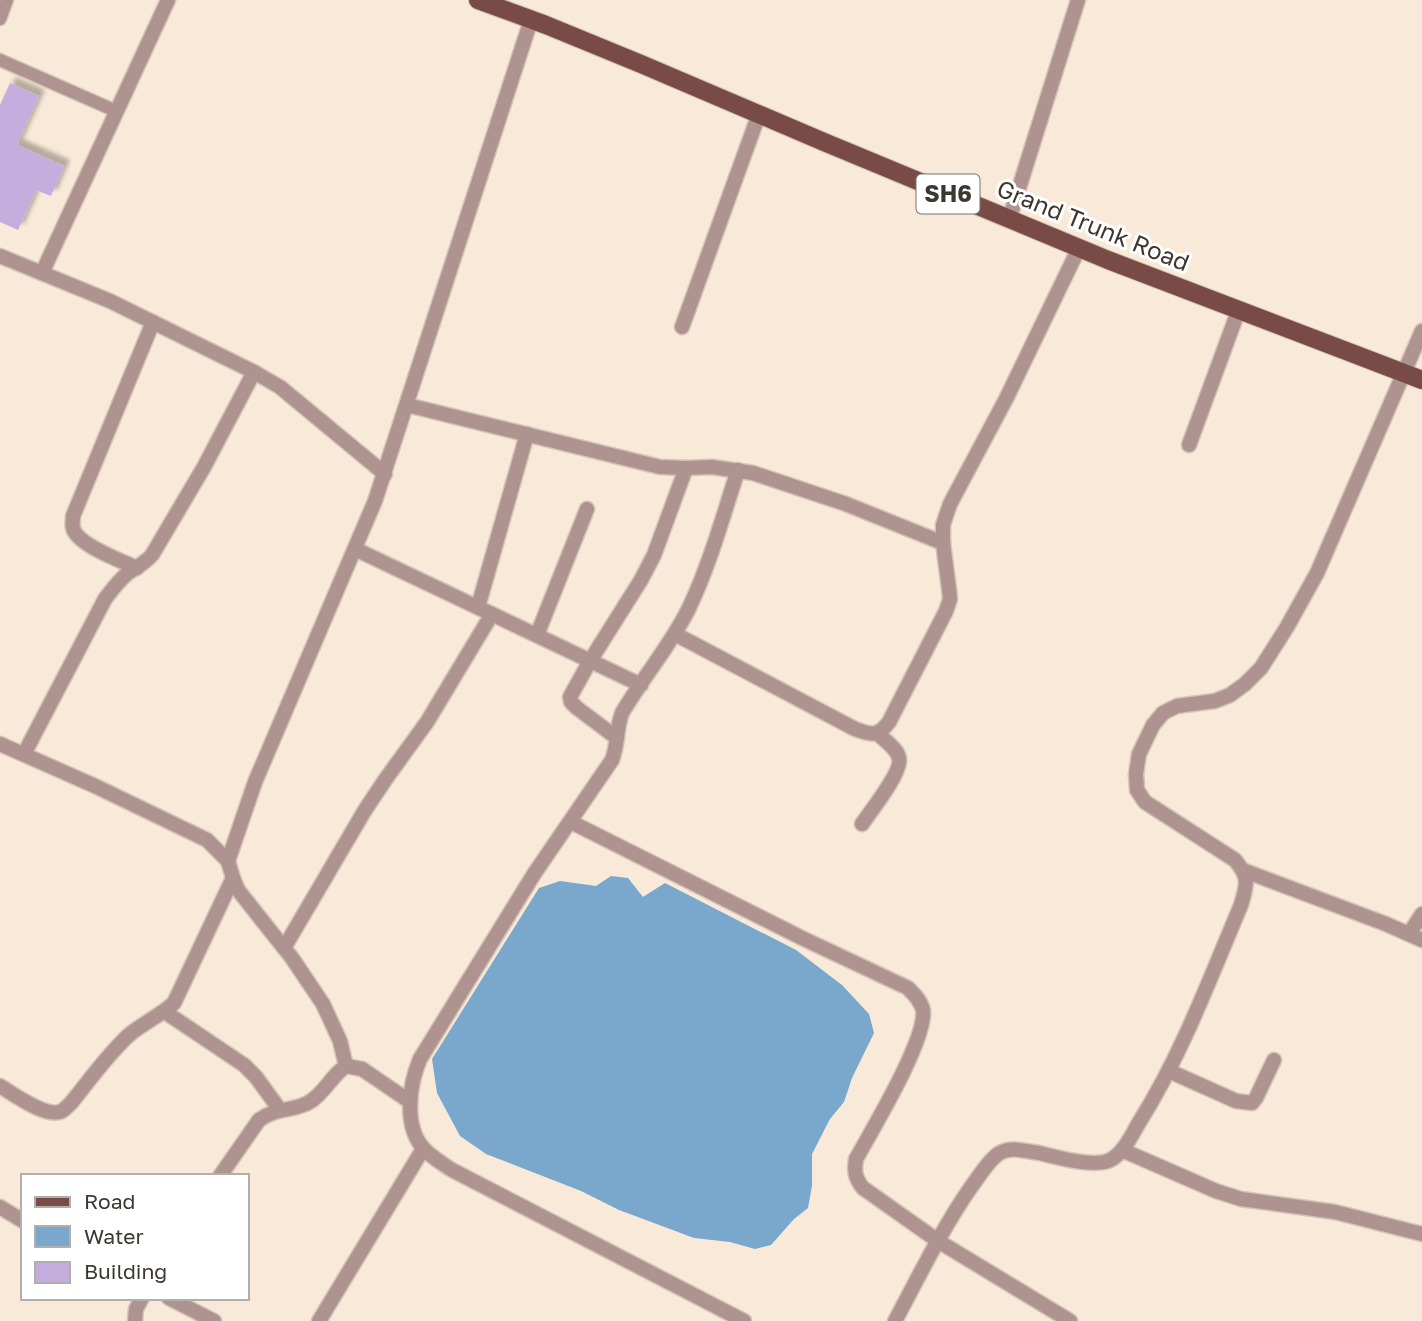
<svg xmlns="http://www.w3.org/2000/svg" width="1422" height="1321" font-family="'Golos Text',sans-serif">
<defs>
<filter id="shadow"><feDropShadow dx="6" dy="-6" stdDeviation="2" flood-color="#0004"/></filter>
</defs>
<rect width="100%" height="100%" fill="#f8e9d8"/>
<polygon fill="#79a8cc" points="611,876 628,878 643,897 665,883 796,950 842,985 869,1014 874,1033 852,1078 844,1102 830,1119 812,1154 812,1186 808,1208 794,1219 771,1245 755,1249 730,1242 694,1238 619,1210 581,1191 486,1154 460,1136 437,1093 432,1059 539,888 560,881 596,886"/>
<polygon fill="#c5adde" filter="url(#shadow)" points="10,83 39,96 17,145 64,166 51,196 36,190 18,230 0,222 0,105"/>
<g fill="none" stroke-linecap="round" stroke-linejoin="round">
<defs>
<g id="service">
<polyline points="0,19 7,0"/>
<polyline points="0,60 116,111"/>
</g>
<g id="minor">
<polyline points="1009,220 1078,0"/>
<polyline points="0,256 110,301 254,372 280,387 385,474"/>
<polyline points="42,273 168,0"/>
<polyline points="682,327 759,114"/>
<polyline points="407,405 660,467 686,468 712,467 753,473 846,504 943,543"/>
<polyline points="1189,445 1239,309"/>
<path d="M738,470C723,516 710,564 689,608C671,645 643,677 622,713C616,729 618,745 612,760L534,874L420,1059C409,1085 403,1128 425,1150C433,1158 443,1164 452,1170L744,1321"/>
<polyline points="355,549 641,685"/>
<path d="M137,568C122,561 77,545 73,528C72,524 73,520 73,516L153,322"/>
<polyline points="478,607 527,434"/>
<path d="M675,634L855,729C871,735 878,737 889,722L946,611L950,599L949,589L943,543V525L950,504L1006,399L1079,248"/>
<polyline points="537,635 587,509"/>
<polyline points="617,738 577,708 571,702 570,697 590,661 641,580 654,555 686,468"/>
<polyline points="0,744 95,786 207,840 228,861 233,878 238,890 292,958 323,1004 340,1041 346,1066"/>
<path d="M24,754L105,599C112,590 119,580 128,573C137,567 145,563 152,555L204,467L254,372"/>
<path d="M571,822L804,939L908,988C914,994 921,1001 923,1010C927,1039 872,1130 856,1159C854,1171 855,1178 863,1188L938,1241L1070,1321"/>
<path d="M862,824C870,812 903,771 899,758C897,748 884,740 877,733"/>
<polyline points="228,861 255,782 375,501 531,20"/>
<polyline points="1245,871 1386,924 1422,940"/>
<polyline points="1409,934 1422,914"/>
<polyline points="284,948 365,810 385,780 427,722 492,614"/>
<polyline points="165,1012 244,1065 256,1077 280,1110"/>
<polyline points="1169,1071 1236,1101 1252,1103 1256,1098 1274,1060"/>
<path d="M0,1086C13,1094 47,1119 62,1111C65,1109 68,1106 71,1103C89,1081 107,1055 129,1035C143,1023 160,1016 174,1003L233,878"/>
<polyline points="1122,1150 1216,1191 1241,1199 1335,1212 1422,1234"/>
<path d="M220,1176L259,1120C278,1106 295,1112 311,1101C325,1092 332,1075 346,1066L362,1069L409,1101"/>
<polyline points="0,1207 23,1221"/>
<polyline points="169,1298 214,1321"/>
<polyline points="135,1321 136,1309 142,1298"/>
<polyline points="319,1321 423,1149"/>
<path d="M895,1321C919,1276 942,1229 971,1187C979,1177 987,1162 998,1154C1010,1146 1026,1151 1039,1153C1057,1157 1096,1169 1112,1159C1125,1151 1132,1134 1140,1121C1182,1054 1210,978 1241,905C1247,884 1250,878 1235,860L1145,802L1137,790L1136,774L1139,754L1153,725L1163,713L1177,706L1215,701L1230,695L1245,684L1261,668L1287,627L1317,573L1422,331"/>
</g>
<polyline id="primary" points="478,0 546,25 641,64 824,142 1108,260 1422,380"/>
</defs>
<use href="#service" stroke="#d3c5b7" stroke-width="15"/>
<use href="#minor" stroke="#d3c5b7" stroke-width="17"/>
<use href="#primary" stroke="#d3c5b7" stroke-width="20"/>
<use href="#service" stroke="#ae9390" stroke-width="12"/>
<use href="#minor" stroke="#ae9390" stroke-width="14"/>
<use href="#primary" stroke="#784b46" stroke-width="18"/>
</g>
<g text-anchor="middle" stroke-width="6" stroke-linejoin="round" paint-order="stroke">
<rect fill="#fff" stroke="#77736f" stroke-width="2" x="916.5" y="174.5" width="63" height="39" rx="5"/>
<g font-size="23" font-weight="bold" fill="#3d3731">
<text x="948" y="202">SH6</text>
</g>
<g font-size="24" fill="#3d3731" stroke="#fff">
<text transform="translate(1093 226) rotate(22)" y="8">Grand Trunk Road</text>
</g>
</g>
<rect x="21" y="1174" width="228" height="126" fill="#ffffff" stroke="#b1afad" stroke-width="2"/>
<rect x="35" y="1197" width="35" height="10" fill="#784b46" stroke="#b1afad" stroke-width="2"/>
<text x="84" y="1209" font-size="21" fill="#3d3731">Road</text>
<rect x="35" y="1226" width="35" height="21" fill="#79a8cc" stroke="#b1afad" stroke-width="2"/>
<text x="84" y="1244" font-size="21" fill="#3d3731">Water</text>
<rect x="35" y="1262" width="35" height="21" fill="#c5adde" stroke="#b1afad" stroke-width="2"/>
<text x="84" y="1279" font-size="21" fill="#3d3731">Building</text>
</svg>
